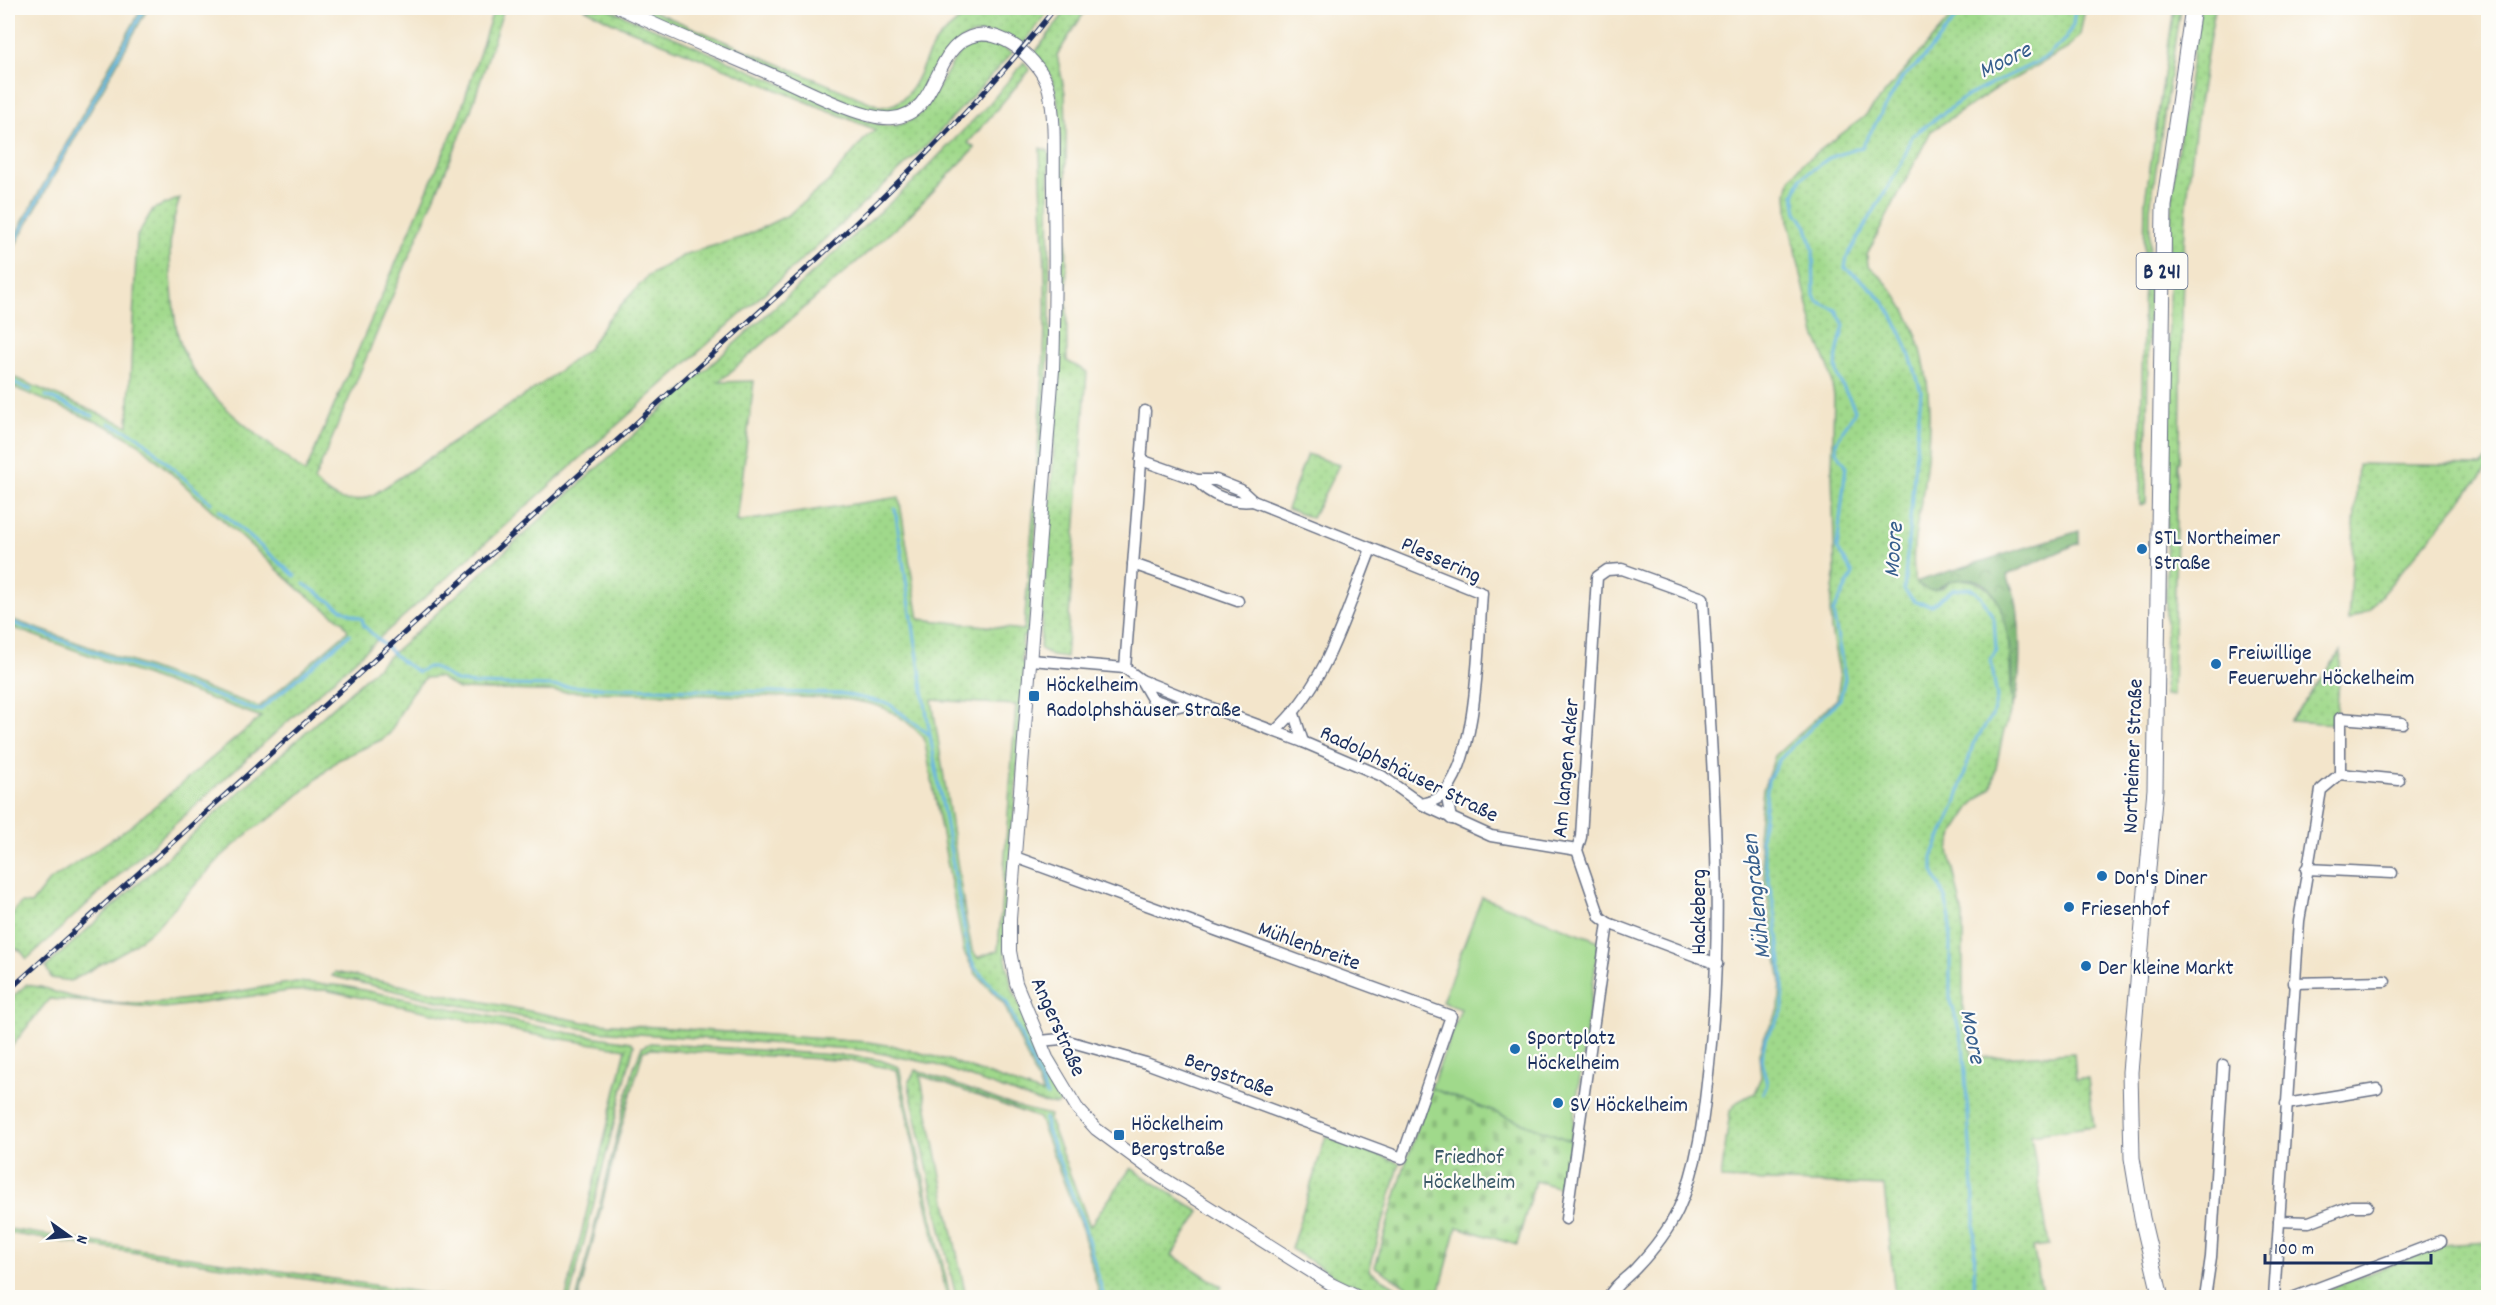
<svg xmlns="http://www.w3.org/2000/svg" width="2496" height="1305" font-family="Dekko,sans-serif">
<defs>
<pattern id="grass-dots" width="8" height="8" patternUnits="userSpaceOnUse" patternTransform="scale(1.5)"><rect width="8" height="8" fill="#a0d98b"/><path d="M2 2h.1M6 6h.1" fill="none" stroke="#89bb7a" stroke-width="1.8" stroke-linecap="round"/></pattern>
<pattern id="forest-crowns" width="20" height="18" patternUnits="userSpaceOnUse" patternTransform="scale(1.5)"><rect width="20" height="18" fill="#80b977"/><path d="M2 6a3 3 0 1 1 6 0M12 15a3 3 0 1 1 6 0" fill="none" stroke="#689765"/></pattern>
<pattern id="cemetery-stones" width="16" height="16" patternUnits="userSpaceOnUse" patternTransform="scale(1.5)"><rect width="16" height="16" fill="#a0d98b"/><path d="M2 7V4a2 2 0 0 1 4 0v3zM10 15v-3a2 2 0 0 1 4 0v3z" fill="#89bb7a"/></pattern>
</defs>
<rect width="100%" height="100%" fill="#fdfcf7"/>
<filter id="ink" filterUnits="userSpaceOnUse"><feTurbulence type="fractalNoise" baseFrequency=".0167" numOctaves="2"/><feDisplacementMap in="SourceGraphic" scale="12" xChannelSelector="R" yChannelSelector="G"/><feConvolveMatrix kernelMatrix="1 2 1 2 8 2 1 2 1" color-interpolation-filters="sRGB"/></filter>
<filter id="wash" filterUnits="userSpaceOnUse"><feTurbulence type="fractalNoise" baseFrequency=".008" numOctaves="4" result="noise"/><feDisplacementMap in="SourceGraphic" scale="24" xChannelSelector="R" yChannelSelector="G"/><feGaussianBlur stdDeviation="1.35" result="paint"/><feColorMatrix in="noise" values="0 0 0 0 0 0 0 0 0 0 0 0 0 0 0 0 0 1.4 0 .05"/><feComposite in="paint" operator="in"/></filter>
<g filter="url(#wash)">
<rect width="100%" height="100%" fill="#f3e5cb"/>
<g fill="url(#grass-dots)" stroke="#5e8474" stroke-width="1.5" fill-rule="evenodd">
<polygon points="142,8 148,8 8,258 8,248"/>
<path d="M494,8H504L470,113L314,481C335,501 346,506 373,495L536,388L588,349L608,319L648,276L686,254L743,237L788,215L828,182L867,136L876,130L611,22L584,8H607L855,116C864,119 873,124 882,125C954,136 936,5 1012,53L930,142L845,221L375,642L27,959L20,950L8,947C8,928 7,917 21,903L31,904L48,882L131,826L261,717L8,626V618L259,707L348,631L343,622L300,590L139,444L109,427L8,385V375L128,426L137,236L153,209L180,198C168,232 169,253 172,288C174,311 175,334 185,355C207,403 266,440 305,473L459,117Z"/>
<path d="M629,8H646L881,107C917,105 918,65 936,42C947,28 963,18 976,8H1051L1023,44C932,0 949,105 888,112C881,113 872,111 865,110Z"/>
<path d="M1068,8H1087L1057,55L1065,93L1066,129L1067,361L1087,372L1066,658L1051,656L1040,648L1059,375L1060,124C1058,97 1055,73 1034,54Z"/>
<path d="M1959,8H2085L2080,35L2067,49L1994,90L1931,131L1867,255L1868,265C1935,321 1935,410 1923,490C1918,521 1910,551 1915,582L1922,588H1942L1951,581L1961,579L1974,581L1989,589L1999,603L2009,641L2012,707L2003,734L1992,787L1972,805L1955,831L1949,850L1963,916V1013L1973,1058L2074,1053L2076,1079H2088L2094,1126L2031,1135L2049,1245L2033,1247L2043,1297H1895L1884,1186L1721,1179L1730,1111L1737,1102L1754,1093L1761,1077L1759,1054L1763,1039L1779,1009L1781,983L1758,836L1763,790L1775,756L1837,699L1840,677L1831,630L1830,609L1835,576L1832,472L1834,396L1829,368L1815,335L1789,223L1787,194L1790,179L1803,163L1864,117Z"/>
<polygon points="2174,8 2180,8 2150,209 2146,503 2140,505 2145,201"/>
<path d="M2200,8H2215C2202,81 2190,154 2185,229C2180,306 2183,384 2179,462H2177L2173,696L2165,695L2170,225L2175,168Z"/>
<path d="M1024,62L1030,70L968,143L975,148L907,218L719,382L754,381L737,522L899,497L919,619L1024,630C1031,529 1042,427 1045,326C1047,266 1041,208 1040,148L1049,151L1050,336L1028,636H1023L1021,662L1025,663L1004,949L1012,988L1060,1094V1103L1057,1105L1041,1103L934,1064L864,1050L596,1031L442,1002L332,976L335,972L584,1022L868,1042L894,1046L951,1061L1043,1094L1004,1004L976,974L964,952L924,738C896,708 877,703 837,698L458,689L439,677L425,678L411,693L390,733L383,739L338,760L277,814L253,829L223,855L157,926L128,949L71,981L51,978L46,967L913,182L990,103ZM932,700L1016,705L998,950L978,958L972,950L966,920Z"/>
<polygon points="1307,454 1339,465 1312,518 1287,509"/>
<polygon points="2488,458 2488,468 2369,610 2348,621 2358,464 2481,466"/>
<polygon points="2341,651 2336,724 2290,721"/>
<path d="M297,982L344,986L570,1033L631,1042L634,1045L570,1297H566L626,1049L530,1034L325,990L290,991L165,1008L49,999L8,1051V1001L27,984C33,988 38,985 44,988C123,1020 216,993 297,982Z"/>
<polygon points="650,1043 850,1056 880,1060 899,1067 950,1297 947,1297 897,1070 853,1061 651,1049 643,1051 618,1140 579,1297 577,1297 634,1067 642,1047"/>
<polygon points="916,1070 1017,1107 1050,1115 1049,1120 1090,1226 1131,1168 1200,1212 1172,1255 1222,1287 1215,1297 1100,1297 1082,1229 1039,1118 920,1075 966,1297 956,1297 910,1091 909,1081"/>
<polygon points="1326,1136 1400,1163 1369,1271 1412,1297 1382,1297 1338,1278 1291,1249"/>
<polygon points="8,1229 431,1294 449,1297 421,1297 8,1233"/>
<polygon points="2488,1242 2488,1297 2306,1298 2442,1245"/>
</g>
<path fill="url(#forest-crowns)" stroke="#4e746a" stroke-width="1.5" d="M2079,531V543L2007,575C2010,583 2014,592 2016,601C2020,624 2023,688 2012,707C2011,673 2015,566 1956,580C1937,584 1935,599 1915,582Z"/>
<polygon fill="url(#cemetery-stones)" stroke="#5e8474" stroke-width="1.5" points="1431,1088 1571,1141 1565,1189 1535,1181 1517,1245 1457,1227 1438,1297 1424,1297 1375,1267 1405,1165"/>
<polygon fill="#a0d98b" stroke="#5e8474" stroke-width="1.5" points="1482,897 1599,941 1571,1141 1431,1088 1461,1009 1442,1002"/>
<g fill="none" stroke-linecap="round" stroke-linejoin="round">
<g stroke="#69b6e3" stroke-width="3">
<polyline points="8,253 145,8"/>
<polyline points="8,380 31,390"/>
<polyline points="46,396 93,416"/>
<polyline points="109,423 138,436 211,503"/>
<polyline points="895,509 930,735 969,955 975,968 1007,1003 1047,1096"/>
<polyline points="219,510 295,576"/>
<polyline points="304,584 343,610 362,619 364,626 401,661 418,672 428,667 433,667 456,681 473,684 844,694 889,704 930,735"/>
<polyline points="8,621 255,710 260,710 350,634"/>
<path d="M1763,1093L1767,1084L1761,1059L1765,1040L1783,1010V982L1776,918L1761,839L1768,781L1779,760L1840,699L1845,678L1833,612L1853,574L1837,548L1846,465L1836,451V442L1855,411C1851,397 1839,385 1837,372C1834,357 1841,339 1844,325L1836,310L1817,301L1814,296L1813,249L1807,227L1797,212L1794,195L1801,178L1829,158L1862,147L1902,78L1921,61L1964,8"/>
<polyline points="1045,1118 1046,1127 1084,1225 1104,1298"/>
<path d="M1974,1298L1975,1216L1963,1044L1950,997V919L1945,898L1933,871V854L1956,804L1973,744L1992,716L1997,698L1991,660L1996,650L1994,619L1981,596L1970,588L1952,590L1932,605L1915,602L1904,590L1921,391C1914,365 1900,323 1883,301C1872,287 1859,278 1845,268L1847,257L1902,163L1912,136L1967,96L2047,57L2066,38L2073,25L2075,8"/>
</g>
</g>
</g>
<g filter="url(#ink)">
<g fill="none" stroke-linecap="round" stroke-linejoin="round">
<defs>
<g id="minor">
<path d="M1141,460L1197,480H1216L1241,490L1253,501L1482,593C1478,644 1478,752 1445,792C1439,800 1430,802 1421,804"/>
<path d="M1197,480C1210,497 1233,503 1253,501"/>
<polyline points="1133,564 1238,601"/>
<polyline points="1031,660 1125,668 1141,680 1152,699 1175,707 1196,702 1303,742 1382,776 1421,804 1491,836 1577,850"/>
<polyline points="1125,668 1145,411"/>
<polyline points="1141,680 1196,702"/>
<polyline points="1294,714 1303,742"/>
<path d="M1275,731C1327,685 1346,611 1371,549"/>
<polyline points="2340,774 2399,780"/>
<polyline points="1446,792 1451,819"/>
<polyline points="1015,857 1451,1016 1402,1158 1146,1063 1061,1039 1040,1041"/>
<polyline points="2306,869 2392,873"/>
<polyline points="2293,983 2385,981"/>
<polyline points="2286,1104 2377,1089"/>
<polyline points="1566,1219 1608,923"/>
<polyline points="2279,1221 2309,1222 2351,1206 2367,1206"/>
<path d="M1608,1298C1615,1284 1626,1279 1636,1268C1652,1251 1668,1231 1678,1210C1699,1165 1704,1113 1709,1064C1726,909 1711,753 1703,598L1622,569L1607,570L1597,577L1581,837L1577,850L1600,917L1608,923L1717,964"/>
<polyline points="2205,1298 2211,1257 2223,1065"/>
<polyline points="2274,1298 2299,921 2321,790 2340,774 2340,718 2402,723"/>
<polyline points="2292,1298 2441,1241"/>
</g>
<path id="tertiary" d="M620,8C671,33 725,54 777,77C804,89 864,121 892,118C940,114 931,52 970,37C1000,25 1042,61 1049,90C1056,121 1053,156 1054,189C1055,249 1055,310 1053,370L1010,919V951L1016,983L1047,1058L1077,1108L1096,1129L1161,1177L1331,1284L1360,1298"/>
<polyline id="primary" points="2161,1298 2142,1218 2132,1158 2130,1072 2155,789 2164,206 2193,8"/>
</defs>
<use href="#minor" stroke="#676f84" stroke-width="13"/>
<use href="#tertiary" stroke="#676f84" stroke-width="14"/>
<use href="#primary" stroke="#676f84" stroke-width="17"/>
<use href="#minor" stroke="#fff" stroke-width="10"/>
<use href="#tertiary" stroke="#fff" stroke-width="12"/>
<use href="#primary" stroke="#fff" stroke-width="15"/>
<defs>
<path id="rail" d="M8,991C217,803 426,613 635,424C780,292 934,163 1055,8"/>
</defs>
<use href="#rail" stroke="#1b2f5e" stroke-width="5"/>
<use href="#rail" stroke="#fdfcf7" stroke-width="3" stroke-dasharray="9" stroke-linecap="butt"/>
</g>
</g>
<g fill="#1f6fb2" stroke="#fdfcf7" stroke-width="2">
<circle cx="2142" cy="549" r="6"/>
<circle cx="2216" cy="664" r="6"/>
<rect x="1028" y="690" width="12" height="12" rx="3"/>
<circle cx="2102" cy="876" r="6"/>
<circle cx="2069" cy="907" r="6"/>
<circle cx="2086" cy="966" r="6"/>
<circle cx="1515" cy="1049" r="6"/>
<circle cx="1558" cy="1103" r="6"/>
<rect x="1113" y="1129" width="12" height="12" rx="3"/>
</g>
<g text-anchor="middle" stroke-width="4.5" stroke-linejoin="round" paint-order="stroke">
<rect fill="#fdfcf7" stroke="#5f6c8c" stroke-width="1.5" x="2136.5" y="253" width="51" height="36" rx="4.5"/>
<g font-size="21" font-weight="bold" fill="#1b2f5e">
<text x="2162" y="278">B 241</text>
</g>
<g font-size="22" fill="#1b2f5e" stroke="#fdfcf7" text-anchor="start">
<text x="2154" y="544">STL Northeimer<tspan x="2154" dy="25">Straße</tspan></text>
<text x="2228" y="659">Freiwillige<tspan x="2228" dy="25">Feuerwehr Höckelheim</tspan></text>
<text x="1046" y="691">Höckelheim<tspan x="1046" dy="25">Radolphshäuser Straße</tspan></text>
<text x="2114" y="884">Don's Diner</text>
<text x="2081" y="915">Friesenhof</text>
<text x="2098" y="974">Der kleine Markt</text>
<text x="1527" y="1044">Sportplatz<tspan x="1527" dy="25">Höckelheim</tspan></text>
<text x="1570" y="1111">SV Höckelheim</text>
<text x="1131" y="1130">Höckelheim<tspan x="1131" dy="25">Bergstraße</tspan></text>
</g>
<g font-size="22" fill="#1b2f5e" stroke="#fdfcf7">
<text transform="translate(1442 558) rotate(24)" y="8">Plessering</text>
<text transform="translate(2131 756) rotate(-88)" y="8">Northeimer Straße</text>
<text transform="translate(1564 768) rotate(-85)" y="8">Am langen Acker</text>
<text transform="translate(1410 772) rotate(26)" y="8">Radolphshäuser Straße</text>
<text transform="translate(1697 912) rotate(-90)" y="8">Hackeberg</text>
<text transform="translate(1310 944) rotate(20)" y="8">Mühlenbreite</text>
<text transform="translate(1060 1026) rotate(66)" y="8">Angerstraße</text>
<text transform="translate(1230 1073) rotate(20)" y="8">Bergstraße</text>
</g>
<g font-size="22" fill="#3c5a69" stroke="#fdfcf7">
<text x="1469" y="1163">Friedhof<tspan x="1469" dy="25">Höckelheim</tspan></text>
</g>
<g font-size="24" font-style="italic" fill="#365e8d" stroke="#fdfcf7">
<text transform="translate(2004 59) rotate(-26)" y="8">Moore</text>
<text transform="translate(1892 550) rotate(-86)" y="8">Moore</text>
<text transform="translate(1755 897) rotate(-96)" y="8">Mühlengraben</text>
<text transform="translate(1974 1036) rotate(79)" y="8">Moore</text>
</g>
</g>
<rect width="2496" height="1305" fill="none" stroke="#fdfcf7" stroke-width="30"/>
<g transform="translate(69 1236) rotate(105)" stroke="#fdfcf7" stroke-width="4.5" paint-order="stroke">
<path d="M0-4.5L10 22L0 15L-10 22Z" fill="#1b2f5e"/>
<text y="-9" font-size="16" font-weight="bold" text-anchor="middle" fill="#1b2f5e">N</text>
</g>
<path d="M2265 1254v9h166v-9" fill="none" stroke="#1b2f5e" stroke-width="3"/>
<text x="2274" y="1254" font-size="18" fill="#1b2f5e" stroke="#fdfcf7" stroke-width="4.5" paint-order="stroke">100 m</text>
</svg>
